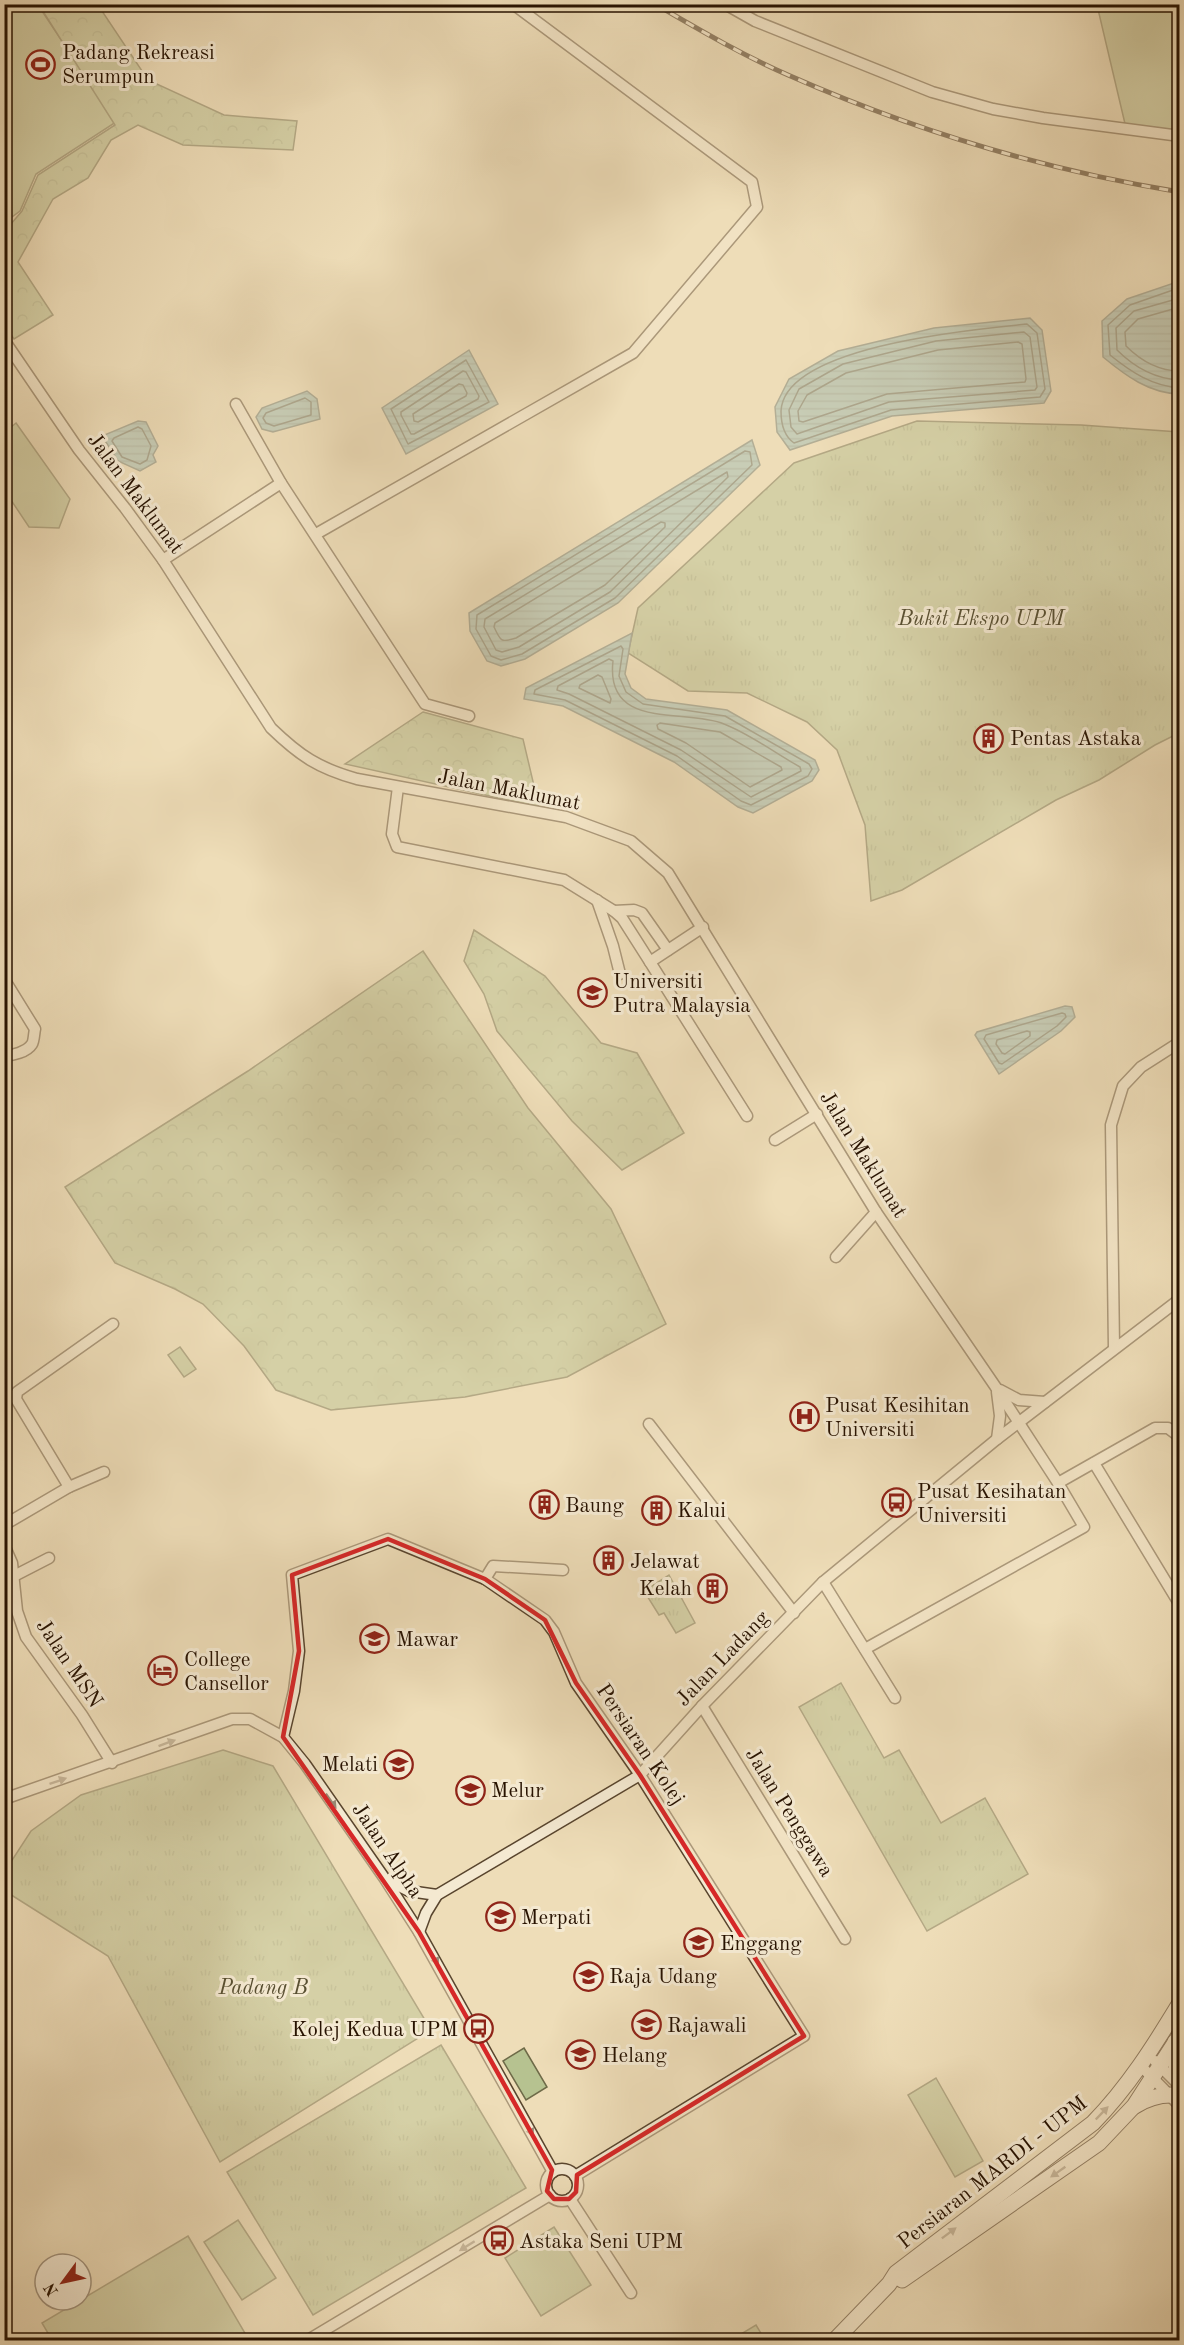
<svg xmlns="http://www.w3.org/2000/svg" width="1184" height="2345" font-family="'Old Standard TT',serif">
<defs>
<pattern id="forest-crowns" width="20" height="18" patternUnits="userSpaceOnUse" patternTransform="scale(1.5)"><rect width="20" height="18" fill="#b6c290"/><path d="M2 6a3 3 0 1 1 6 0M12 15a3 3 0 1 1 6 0" fill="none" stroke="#9ca67a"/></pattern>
<pattern id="park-tufts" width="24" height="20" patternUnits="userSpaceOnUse" patternTransform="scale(1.5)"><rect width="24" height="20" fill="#b6c290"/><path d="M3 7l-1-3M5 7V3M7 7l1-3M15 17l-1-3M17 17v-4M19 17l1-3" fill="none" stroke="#9ca67a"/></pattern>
<pattern id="water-rules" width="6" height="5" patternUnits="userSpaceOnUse" patternTransform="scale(1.5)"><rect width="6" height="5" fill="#9abbb4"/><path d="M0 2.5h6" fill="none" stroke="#85a099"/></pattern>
</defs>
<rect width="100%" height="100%" fill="#eeddb8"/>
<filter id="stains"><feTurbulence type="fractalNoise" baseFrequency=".00333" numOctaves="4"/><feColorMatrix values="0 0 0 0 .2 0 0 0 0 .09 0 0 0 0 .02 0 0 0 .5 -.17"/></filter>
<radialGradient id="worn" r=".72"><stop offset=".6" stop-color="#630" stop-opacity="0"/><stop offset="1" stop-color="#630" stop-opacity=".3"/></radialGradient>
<g fill="#b6c290" stroke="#6e6a48" stroke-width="1.5">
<polygon points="5,5 38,5 116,122 36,174 20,211 5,222"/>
<polygon points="1097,5 1179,5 1179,133 1126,128"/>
<polygon points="16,423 70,499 59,528 29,527 5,491 5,432"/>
<polygon points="180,1347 196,1369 184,1377 168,1355"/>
<polygon points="524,2048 547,2087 526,2100 503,2061"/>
<polygon points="936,2078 983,2161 955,2177 908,2095"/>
<polygon points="238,2220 276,2278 242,2300 204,2242"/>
<polygon points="554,2227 591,2285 541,2316 505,2258"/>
<polygon points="188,2236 249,2340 52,2340 42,2323"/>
<polygon points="756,2325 765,2340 731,2340"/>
</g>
<g fill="url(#forest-crowns)" stroke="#6e6a48" stroke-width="1.5">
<polygon points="39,5 98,5 148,80 224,115 297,121 293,150 183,145 138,125 111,140 88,178 53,199 18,262 53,315 14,339 5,326 5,231 22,211 38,175 115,125"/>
<polygon points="423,712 523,739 539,807 345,764"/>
<polygon points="474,930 545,976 601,1043 637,1053 684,1133 622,1170 572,1121 497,1031 484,994 464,961"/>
<polygon points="423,951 528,1108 611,1209 666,1324 567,1377 465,1397 331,1410 276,1390 244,1346 203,1304 175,1289 115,1263 65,1187 248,1071"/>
</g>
<g fill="url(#park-tufts)" stroke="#6e6a48" stroke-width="1.5">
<polygon points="917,421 1081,425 1179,432 1179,733 1155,745 1099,780 1056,800 902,890 871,901 865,825 837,750 807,722 747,693 688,691 628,653 638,608 794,463"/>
<polygon points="669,1575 695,1623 676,1633 664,1613 659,1615 644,1591"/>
<polygon points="841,1683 884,1758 899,1750 941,1823 985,1798 1028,1874 927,1931 799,1707"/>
<polygon points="223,1750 273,1766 431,2030 220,2162 108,1956 5,1891 5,1871 31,1831 81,1795"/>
<polygon points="441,2045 526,2188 313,2315 227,2172"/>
</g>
<g fill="url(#water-rules)" stroke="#6c776c" stroke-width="1.5">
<path d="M1174,283L1179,285V394C1149,393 1126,376 1103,357L1102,321L1127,299Z"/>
<polygon points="1030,318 1042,330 1051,391 1044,403 892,416 790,450 777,432 775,407 789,379 838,351 934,328"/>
<polygon points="469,350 498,404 406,454 382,408"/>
<polygon points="307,391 317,399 320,419 273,432 262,429 256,417 262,408"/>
<polygon points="138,421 146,422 158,446 153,455 156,462 140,471 118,461 102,436"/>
<polygon points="752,440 760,465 618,603 525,659 501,666 487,661 470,631 469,613"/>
<polygon points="632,633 625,674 631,688 646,699 727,710 815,760 819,770 812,781 753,813 738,807 674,762 563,706 524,699 526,688"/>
<polygon points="1065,1006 1072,1007 1075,1017 1061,1031 999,1074 975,1035 977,1032"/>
</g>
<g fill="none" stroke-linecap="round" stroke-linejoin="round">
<g stroke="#60665a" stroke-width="1.5">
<path d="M1180,290H1173L1130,305L1108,325L1110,355C1131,372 1152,386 1180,388"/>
<path d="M1180,298L1134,311L1116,328L1117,350C1134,367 1155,379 1180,380"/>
<path d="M1180,307L1138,319L1125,332L1126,346C1140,360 1159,371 1180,371"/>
<path d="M1027,324L1037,333L1045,389L1040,397L891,410L794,443C784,436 781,423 781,411C784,345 978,329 1027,324Z"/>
<polygon points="1024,332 1030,337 1037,387 1035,390 889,402 797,434 791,427 789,410 799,389 843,364 936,341"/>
<polygon points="1018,342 1022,344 1026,379 1025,382 887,394 803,422 799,421 798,411 807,395 846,373 938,350"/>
<polygon points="466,360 489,402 408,444 391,409"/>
<polygon points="463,371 466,372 479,396 478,399 414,434 411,434 401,415 401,412"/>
<polygon points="459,384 463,385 467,393 466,396 418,422 414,421 413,414"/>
<polygon points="305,398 311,402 311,415 274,426 266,423 263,418 266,413"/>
<polygon points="138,427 142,429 151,446 147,460 140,464 122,457 112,441 114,438"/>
<polygon points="745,451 750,452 752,465 615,598 522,654 501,660 491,656 476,629 477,615"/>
<polygon points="727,472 728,477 610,592 519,647 502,652 496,650 484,627 485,619"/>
<path d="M661,522L665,523V527L605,585L516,638C500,643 501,641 494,627L495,623Z"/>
<polygon points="621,646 623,649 619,676 626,692 643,704 725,716 809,764 812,769 808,776 751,805 741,801 677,756 565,700 534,694 535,690"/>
<path d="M609,659L613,661C605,731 685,708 724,724C748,733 777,754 800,767L801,771L751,797L681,750L569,694L557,690L558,686Z"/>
<polygon points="598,675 602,677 611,699 610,703 579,688 580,685"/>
<polygon points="660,723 720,732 781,767 782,770 750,787 686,743 658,729 657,725"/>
<polygon points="1062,1013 1065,1014 1066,1017 1057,1026 1002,1064 999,1063 984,1039 986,1035"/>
<polygon points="1027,1031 1030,1032 1030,1036 1005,1054 1002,1053 996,1044 997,1040"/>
</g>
<defs>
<g id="street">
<polyline points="725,4 755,21 932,92 993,109 1043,118 1180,136"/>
<path d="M4,340L79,450L125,508L163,560L271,728C300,756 318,768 357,779L566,817L631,841L668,873L876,1212L995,1386L1058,1483L1084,1527L865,1649"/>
<polyline points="236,404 281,483 425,704 469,716"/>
<polyline points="316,534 633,353 757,207 752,182 513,4"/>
<polyline points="163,560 281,483"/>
<polyline points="398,787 392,834 397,847 564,880 614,911 622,918 650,962 703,927"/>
<polyline points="597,900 613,946 620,974"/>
<polyline points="614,911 634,910 642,913 668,950"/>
<polyline points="650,962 747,1116"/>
<path d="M4,979L35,1029C34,1033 34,1041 32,1044C27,1052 12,1056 4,1055"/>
<polyline points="775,1140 817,1114"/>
<polyline points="836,1257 876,1212"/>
<polyline points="1114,1348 1111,1125 1123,1086 1141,1067 1180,1042"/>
<polyline points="1000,1390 1019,1400 1045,1402"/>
<polyline points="997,1392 1000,1416 997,1439"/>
<polyline points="649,1424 794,1613"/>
<polyline points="1094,1463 1180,1605"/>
<polyline points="1058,1483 1155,1428 1168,1428 1180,1437"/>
<polyline points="69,1487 16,1399 17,1392 113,1324"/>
<polyline points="4,1525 69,1487 104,1472"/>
<polyline points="4,1545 12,1563 17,1611 26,1637 82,1715 112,1763"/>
<polyline points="14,1576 49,1558"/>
<polyline points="485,1579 493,1566 563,1570"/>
<polyline points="823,1582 895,1698"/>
<polyline points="702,1706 845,1939"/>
<polyline points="283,1737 294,1691 299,1651 292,1575 388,1539 485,1579 545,1620 554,1632 576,1683 640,1775 804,2036 575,2176"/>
<polyline points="4,1799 232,1719 250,1719 283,1737 305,1764 385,1879 419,1932 553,2172"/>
<polyline points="387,1880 409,1891 437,1895"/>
<polyline points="419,1932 426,1913 437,1895 640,1775 702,1706 823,1582 997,1439 1180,1299"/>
<polyline points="1155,2061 1180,2086"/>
<polyline points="1141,2066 1180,2106"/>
<circle cx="562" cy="2185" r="16"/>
<polyline points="570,2199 631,2293"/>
<polyline points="308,2340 550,2195"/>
</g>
<g id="secondary">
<polyline points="1175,2042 1176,2066 1180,2078"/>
<path d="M1135,2106C1146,2099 1157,2095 1171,2095"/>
<polyline points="902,2280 1099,2143 1134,2106 1180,2035"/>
<path d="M835,2340L889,2284L896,2273L1093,2123C1128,2087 1154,2046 1180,2003"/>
</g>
</defs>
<use href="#street" stroke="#59452e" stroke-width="13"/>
<use href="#secondary" stroke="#271200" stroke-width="17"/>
<use href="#street" stroke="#f4e9d1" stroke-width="10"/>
<use href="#secondary" stroke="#f4e9d1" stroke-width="15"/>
<defs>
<path id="rail" d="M655,4C698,29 742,55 788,75C913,130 1044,170 1180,192"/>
</defs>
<use href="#rail" stroke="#271200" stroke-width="5"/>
<use href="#rail" stroke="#f4e9d1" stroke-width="3" stroke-dasharray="9" stroke-linecap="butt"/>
</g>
<defs><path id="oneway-solid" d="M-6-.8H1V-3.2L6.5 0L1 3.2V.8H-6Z" transform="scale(1.5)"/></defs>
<g fill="#988873">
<use href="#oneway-solid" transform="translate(167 1743) rotate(-20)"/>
<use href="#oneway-solid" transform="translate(58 1781) rotate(-19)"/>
<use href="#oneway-solid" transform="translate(331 1801) rotate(55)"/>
<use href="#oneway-solid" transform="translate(434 1957) rotate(60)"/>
<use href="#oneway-solid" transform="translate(1102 2113) rotate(-46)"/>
<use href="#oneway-solid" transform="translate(529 2128) rotate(61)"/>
<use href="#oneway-solid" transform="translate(1058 2172) rotate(145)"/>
<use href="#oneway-solid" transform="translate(949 2233) rotate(-37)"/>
<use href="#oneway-solid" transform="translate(467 2246) rotate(148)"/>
</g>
<path d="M0 0H1184V2345H0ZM388,1539L485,1579L545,1620L576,1683L640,1775L804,2036L577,2175L576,2192L569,2199H554L547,2191L552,2170L419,1932L283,1737L299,1651L292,1575Z" fill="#eeddb8" fill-opacity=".55" fill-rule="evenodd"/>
<path fill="none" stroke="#d62828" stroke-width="4.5" stroke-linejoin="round" d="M388,1539L485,1579L545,1620L576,1683L640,1775L804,2036L577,2175L576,2192L569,2199H554L547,2191L552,2170L419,1932L283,1737L299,1651L292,1575Z"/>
<defs>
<symbol id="stadium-ring" viewBox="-11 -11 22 22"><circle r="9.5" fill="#f4e9d1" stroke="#8f2418" stroke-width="1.5"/><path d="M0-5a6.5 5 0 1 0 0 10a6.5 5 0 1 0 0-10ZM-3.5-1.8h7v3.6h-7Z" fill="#8f2418"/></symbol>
<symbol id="building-ring" viewBox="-11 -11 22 22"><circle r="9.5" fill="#f4e9d1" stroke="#8f2418" stroke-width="1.5"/><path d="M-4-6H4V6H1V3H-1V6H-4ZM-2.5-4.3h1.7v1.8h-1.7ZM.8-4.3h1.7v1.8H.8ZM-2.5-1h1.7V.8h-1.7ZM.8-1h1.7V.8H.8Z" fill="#8f2418"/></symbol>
<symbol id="university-ring" viewBox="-11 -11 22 22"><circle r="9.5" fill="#f4e9d1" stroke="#8f2418" stroke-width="1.5"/><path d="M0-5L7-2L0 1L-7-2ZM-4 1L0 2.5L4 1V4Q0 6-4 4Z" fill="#8f2418"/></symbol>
<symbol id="hospital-ring" viewBox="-11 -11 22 22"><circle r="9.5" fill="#f4e9d1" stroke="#8f2418" stroke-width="1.5"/><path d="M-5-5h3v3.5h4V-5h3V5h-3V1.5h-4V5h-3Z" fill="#8f2418"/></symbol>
<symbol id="bus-ring" viewBox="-11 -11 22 22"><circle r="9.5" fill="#f4e9d1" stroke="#8f2418" stroke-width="1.5"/><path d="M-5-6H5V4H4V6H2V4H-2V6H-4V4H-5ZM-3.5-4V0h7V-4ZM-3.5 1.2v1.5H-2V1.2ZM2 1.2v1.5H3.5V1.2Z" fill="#8f2418"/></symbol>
<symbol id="hotel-ring" viewBox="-11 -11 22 22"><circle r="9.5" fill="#f4e9d1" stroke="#8f2418" stroke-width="1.5"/><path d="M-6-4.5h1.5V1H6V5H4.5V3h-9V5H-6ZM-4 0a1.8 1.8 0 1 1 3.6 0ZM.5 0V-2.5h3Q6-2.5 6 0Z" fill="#8f2418"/></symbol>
</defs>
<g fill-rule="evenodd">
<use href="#stadium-ring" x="24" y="48" width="33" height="33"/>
<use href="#building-ring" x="972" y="722" width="33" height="33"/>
<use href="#university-ring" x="576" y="976" width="33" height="33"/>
<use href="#hospital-ring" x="788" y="1400" width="33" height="33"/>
<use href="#bus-ring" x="880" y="1486" width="33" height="33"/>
<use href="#building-ring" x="528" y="1488" width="33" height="33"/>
<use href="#building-ring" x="640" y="1494" width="33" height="33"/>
<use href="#building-ring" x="592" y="1544" width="33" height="33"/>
<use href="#building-ring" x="696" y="1572" width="33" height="33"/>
<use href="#university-ring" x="358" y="1622" width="33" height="33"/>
<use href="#hotel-ring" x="146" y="1654" width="33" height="33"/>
<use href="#university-ring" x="382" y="1748" width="33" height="33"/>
<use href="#university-ring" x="454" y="1774" width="33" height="33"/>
<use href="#university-ring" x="484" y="1900" width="33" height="33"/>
<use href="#university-ring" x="682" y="1926" width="33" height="33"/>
<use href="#university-ring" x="572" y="1960" width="33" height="33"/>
<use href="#university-ring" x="630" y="2008" width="33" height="33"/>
<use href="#bus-ring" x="462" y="2012" width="33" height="33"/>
<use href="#university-ring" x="564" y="2038" width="33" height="33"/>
<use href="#bus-ring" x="482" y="2224" width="33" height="33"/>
</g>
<g text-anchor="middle" stroke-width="6" stroke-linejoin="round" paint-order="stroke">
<g font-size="21" fill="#271200" stroke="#f4e9d1" text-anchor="start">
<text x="62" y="59">Padang Rekreasi<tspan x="62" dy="24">Serumpun</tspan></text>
<text x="1010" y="745">Pentas Astaka</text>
<text x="613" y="988">Universiti<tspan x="613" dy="24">Putra Malaysia</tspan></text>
<text x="825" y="1412">Pusat Kesihitan<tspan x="825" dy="24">Universiti</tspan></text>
<text x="917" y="1498">Pusat Kesihatan<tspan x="917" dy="24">Universiti</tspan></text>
<text x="565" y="1512">Baung</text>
<text x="677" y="1517">Kalui</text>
<text x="630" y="1568">Jelawat</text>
<text x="692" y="1595" text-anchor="end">Kelah</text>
<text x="396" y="1646">Mawar</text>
<text x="184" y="1666">College<tspan x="184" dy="24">Cansellor</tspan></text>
<text x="378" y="1771" text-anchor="end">Melati</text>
<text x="491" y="1797">Melur</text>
<text x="521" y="1924">Merpati</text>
<text x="720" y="1950">Enggang</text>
<text x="609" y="1983">Raja Udang</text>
<text x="667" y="2032">Rajawali</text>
<text x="458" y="2036" text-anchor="end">Kolej Kedua UPM</text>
<text x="602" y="2062">Helang</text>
<text x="519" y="2248">Astaka Seni UPM</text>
</g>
<g font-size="21" fill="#271200" stroke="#f4e9d1">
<text transform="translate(136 493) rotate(53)" y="7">Jalan Maklumat</text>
<text transform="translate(509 789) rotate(11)" y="7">Jalan Maklumat</text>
<text transform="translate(864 1154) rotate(58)" y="7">Jalan Maklumat</text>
<text transform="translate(722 1658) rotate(-46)" y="7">Jalan Ladang</text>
<text transform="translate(70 1663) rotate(56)" y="7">Jalan MSN</text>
<text transform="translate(641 1744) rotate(56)" y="7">Persiaran Kolej</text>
<text transform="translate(790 1812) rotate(58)" y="7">Jalan Penggawa</text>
<text transform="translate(388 1850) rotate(56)" y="7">Jalan Alpha</text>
<text transform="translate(992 2172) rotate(-38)" y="7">Persiaran MARDI - UPM</text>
</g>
<g font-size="21" font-style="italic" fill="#595032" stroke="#f4e9d1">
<text x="981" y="625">Bukit Ekspo UPM</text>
<text x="263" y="1994">Padang B</text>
</g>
</g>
<rect width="1184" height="2345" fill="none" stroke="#eeddb8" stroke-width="24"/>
<rect x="6" y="6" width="1172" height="2333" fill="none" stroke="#271200" stroke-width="3"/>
<rect x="12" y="12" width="1160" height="2321" fill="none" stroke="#271200" stroke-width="1.5"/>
<g transform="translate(63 2282) rotate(237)"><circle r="28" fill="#f4e9d1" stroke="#a2937d" stroke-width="1.5"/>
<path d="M0-4.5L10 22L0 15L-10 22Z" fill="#8f2418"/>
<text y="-9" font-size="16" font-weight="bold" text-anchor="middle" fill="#271200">N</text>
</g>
<rect width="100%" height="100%" filter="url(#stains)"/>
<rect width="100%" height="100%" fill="url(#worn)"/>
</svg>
